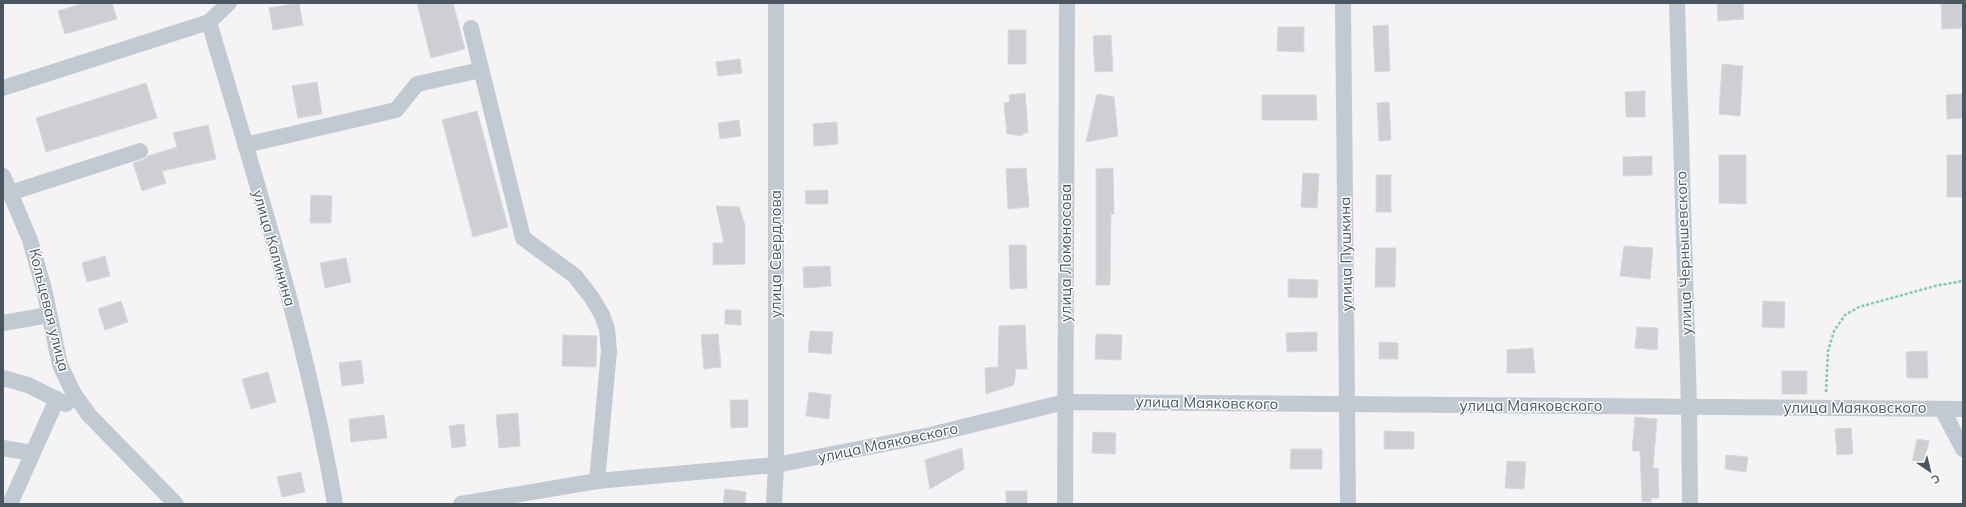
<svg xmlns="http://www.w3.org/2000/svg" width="1966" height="507" font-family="Mulish,sans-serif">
<rect width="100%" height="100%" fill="#f5f3f3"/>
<g fill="#cdcfd5" stroke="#d7d9de">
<polygon points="84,3 112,3 117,19 65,34 58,11"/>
<polygon points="299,3 303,25 273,30 269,8"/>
<polygon points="417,3 453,3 465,49 431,58"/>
<polygon points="1717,3 1743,3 1744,19 1718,21"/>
<polygon points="1941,3 1963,3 1963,28 1942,29"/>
<polygon points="1388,25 1390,71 1375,72 1373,26"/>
<polygon points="1278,27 1304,27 1304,52 1277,51"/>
<rect x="1008" y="30" width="18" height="34"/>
<polygon points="1111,35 1113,71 1095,72 1093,36"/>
<polygon points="740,59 742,73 718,76 716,62"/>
<polygon points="1722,64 1743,66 1740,116 1719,114"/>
<polygon points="317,82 322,114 298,118 292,86"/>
<polygon points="146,83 157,118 46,152 36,118"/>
<polygon points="1645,91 1645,117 1626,117 1625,92"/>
<polygon points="1025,93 1028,133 1023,133 1023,136 1007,134 1004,103 1010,102 1009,95"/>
<polygon points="1097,94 1114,97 1118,136 1086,142"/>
<polygon points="1963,94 1963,118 1947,119 1946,95"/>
<polygon points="1262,95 1316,95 1317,120 1262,120"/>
<polygon points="1389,102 1391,140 1379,141 1377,103"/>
<polygon points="477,111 508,227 473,237 442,120"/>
<polygon points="739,120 741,136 720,139 718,123"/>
<polygon points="837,122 838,144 814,146 813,124"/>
<polygon points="208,125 216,159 162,171 166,183 142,191 133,163 143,160 148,156 177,147 173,133"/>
<polygon points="1719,155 1746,155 1746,204 1719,203"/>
<rect x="1947" y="155" width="16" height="42"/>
<polygon points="1652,156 1652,175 1623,176 1623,157"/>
<polygon points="1026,168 1029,207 1008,209 1006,169"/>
<polygon points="1113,168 1114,214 1111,214 1110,285 1096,285 1096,169"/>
<polygon points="1303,173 1319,174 1317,208 1301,207"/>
<rect x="1376" y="175" width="15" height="37"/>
<polygon points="828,190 828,204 806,204 805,191"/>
<polygon points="311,195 332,196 331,223 310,223"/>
<polygon points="716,206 739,207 745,225 745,264 713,265 713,243 724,243"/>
<polygon points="1009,245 1026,245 1027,288 1010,289"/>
<polygon points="1624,246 1653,248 1650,279 1620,276"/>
<polygon points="1376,248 1396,248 1395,287 1375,287"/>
<polygon points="105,256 110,276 87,282 82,263"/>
<polygon points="346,258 351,282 325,288 320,263"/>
<polygon points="830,266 831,286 804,288 803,267"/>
<polygon points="1288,279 1318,280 1317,298 1288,297"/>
<polygon points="121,301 128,322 105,330 98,309"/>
<polygon points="1763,301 1785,302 1784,328 1762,327"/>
<polygon points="725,310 741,310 741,325 725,324"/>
<polygon points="1025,325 1027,369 1016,369 1014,385 986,394 985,368 998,367 999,326"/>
<polygon points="1637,327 1658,328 1657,350 1635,348"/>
<polygon points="810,331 833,332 831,354 808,352"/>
<polygon points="1317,332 1317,351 1287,352 1286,333"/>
<polygon points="718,334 721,367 704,369 701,335"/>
<polygon points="1096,334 1122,335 1121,360 1095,359"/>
<polygon points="563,335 597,336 596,367 562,366"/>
<polygon points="1379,342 1398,343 1398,359 1379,359"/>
<polygon points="1533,348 1535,373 1507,373 1507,350"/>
<polygon points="1927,351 1928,378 1907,378 1906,352"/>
<polygon points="361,360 364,383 342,386 339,363"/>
<rect x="1782" y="371" width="25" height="23"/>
<polygon points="268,372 276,402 251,409 242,379"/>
<polygon points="809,392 831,395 829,419 806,416"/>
<polygon points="730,400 748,400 748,427 731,428"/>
<polygon points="518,413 520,446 499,448 496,415"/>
<polygon points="384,415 387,438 351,442 349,419"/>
<polygon points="1635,417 1657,419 1653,469 1658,468 1659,498 1651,498 1651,502 1642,502 1640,451 1632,451"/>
<polygon points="464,424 466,446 452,448 449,426"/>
<polygon points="1851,428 1853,454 1837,455 1835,429"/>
<polygon points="1384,431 1414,432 1414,449 1384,449"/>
<polygon points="1093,432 1116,433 1115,454 1092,453"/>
<polygon points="1917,439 1929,441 1924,465 1912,463"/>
<polygon points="962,448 964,469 930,489 925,460"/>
<polygon points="1291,449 1322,449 1322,469 1290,469"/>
<polygon points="1726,455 1748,457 1746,472 1725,469"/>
<polygon points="1507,461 1526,462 1524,489 1505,488"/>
<polygon points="301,472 305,492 282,497 277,477"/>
<polygon points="725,489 746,492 745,504 723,504"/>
<rect x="1006" y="491" width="21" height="13"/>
</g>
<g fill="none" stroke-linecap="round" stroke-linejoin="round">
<polyline stroke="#7ad0a6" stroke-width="2.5" stroke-dasharray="3 2" stroke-linecap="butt" points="1826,392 1828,351 1834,331 1845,315 1859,307 1935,286 1963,281"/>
<g stroke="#c1cad2" stroke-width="16">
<polyline points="1343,3 1348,504"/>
<polyline points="1677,3 1689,407 1690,504"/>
<path d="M209,22C256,181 307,340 335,504"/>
<polyline points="471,28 523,238 575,276 592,298 602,315 607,329 609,351 597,481"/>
<polyline points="3,88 209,22 229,3"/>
<polyline points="245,145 396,110 417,84 481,70"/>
<polyline points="3,176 30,240 44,289 60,365 74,394 89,415 176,504"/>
<polyline points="10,193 140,151"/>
<polyline points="3,323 49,315"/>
<polyline points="3,378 28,385 66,404"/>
<polyline points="1942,409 1963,449"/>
<polyline points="3,448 32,453"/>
<polyline points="10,504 57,399"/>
<polyline points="461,504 597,481 776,465 930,435 1065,402 1963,409"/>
<polyline points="774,504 776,465 776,3"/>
<polyline points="1065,504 1067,3"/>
</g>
</g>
<g text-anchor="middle" stroke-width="3" stroke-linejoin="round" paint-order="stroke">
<g font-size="15" fill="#4a5661" stroke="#fff">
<text transform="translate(274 248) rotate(74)" y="5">улица Калинина</text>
<text transform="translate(1066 253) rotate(-90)" y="5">улица Ломоносова</text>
<text transform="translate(1684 253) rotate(-92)" y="5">улица Чернышевского</text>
<text transform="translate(776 254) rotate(-90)" y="5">улица Свердлова</text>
<text transform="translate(1346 254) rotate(-91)" y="5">улица Пушкина</text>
<text transform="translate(49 310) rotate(76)" y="5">Кольцевая улица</text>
<text transform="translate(1207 403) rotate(1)" y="5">улица Маяковского</text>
<text x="1531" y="411">улица Маяковского</text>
<text x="1855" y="413">улица Маяковского</text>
<text transform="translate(888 443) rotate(-12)" y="5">улица Маяковского</text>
</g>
</g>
<rect width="1966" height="507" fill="none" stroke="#4a5661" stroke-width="8"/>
<g transform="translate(1930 471) rotate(145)" stroke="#ffffff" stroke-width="3" paint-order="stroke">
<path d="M0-3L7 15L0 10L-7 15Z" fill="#4a5661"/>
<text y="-6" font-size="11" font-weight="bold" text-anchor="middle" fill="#4a5661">С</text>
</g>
</svg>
